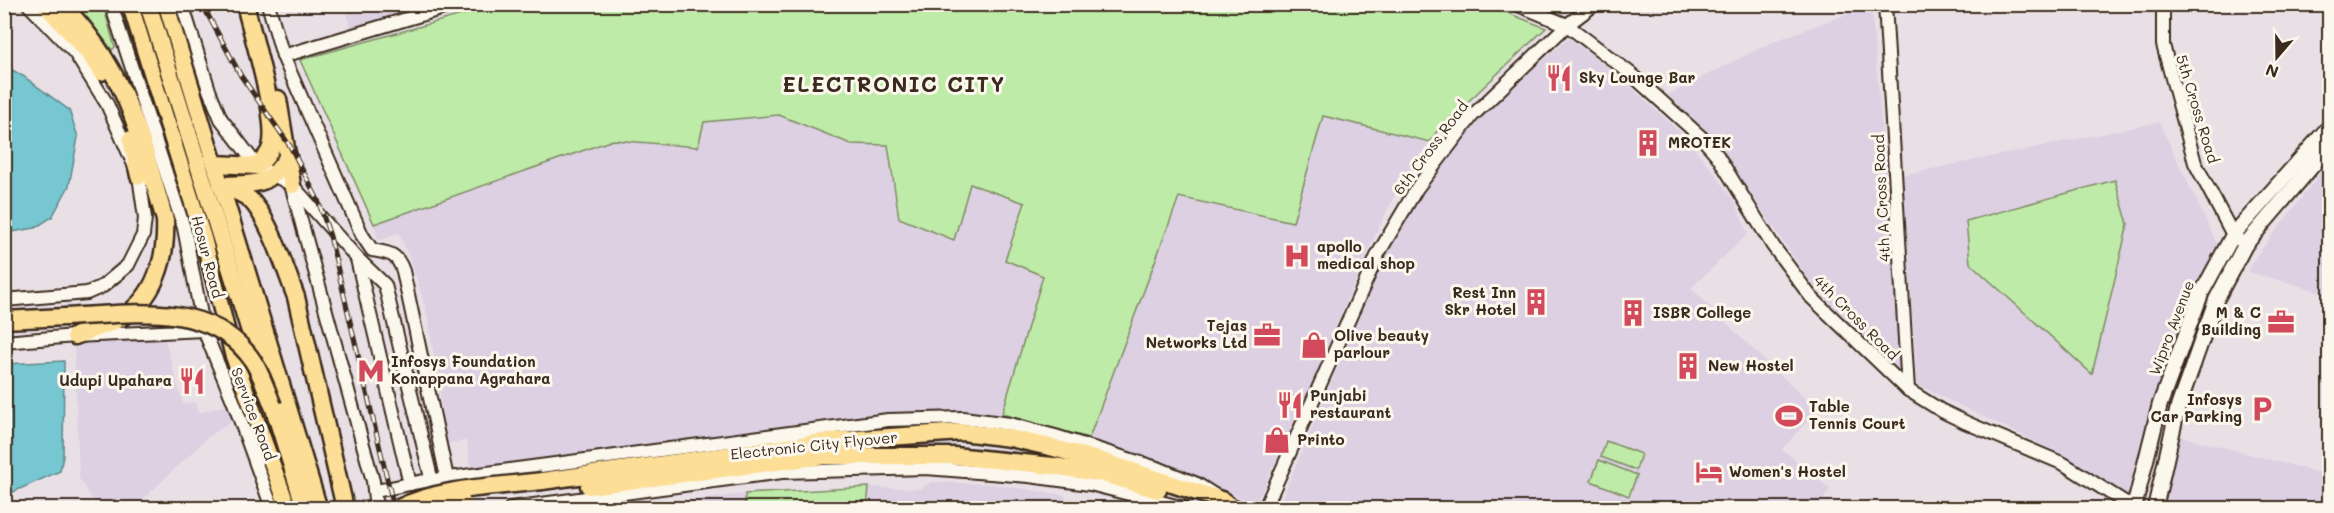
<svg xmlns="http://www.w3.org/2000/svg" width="2334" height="513" font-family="Mali,sans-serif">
<rect width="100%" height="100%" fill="#e9e0e6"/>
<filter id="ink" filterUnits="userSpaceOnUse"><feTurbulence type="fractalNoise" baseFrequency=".0167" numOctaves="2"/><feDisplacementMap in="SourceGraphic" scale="12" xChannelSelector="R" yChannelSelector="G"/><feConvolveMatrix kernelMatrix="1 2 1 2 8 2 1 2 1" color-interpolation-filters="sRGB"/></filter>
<g filter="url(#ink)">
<g fill="#dcd0e2">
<polygon points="497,4 1485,4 1546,28 1438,130 1403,179 1373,239 1312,383 1256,504 1163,464 1089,438 1002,414 940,412 837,418 757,431 470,469 467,441 447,443 428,317 413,267 399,233 378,241 374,224 300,60"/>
<polygon points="343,5 343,4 432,5 352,29"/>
<polygon points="1871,5 1904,380 1809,280 1721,150 1668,95 1772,42"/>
<polygon points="1569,38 1612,70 1681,133 1711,168 1736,204 1748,234 1691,288 1759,355 1818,410 1782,449 1830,489 1818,508 1278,508 1385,255 1422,190 1476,117"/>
<polygon points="2159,122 2218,246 2196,285 2158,390 2129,495 2068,457 1917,385 1903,175"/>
<polygon points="2329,162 2329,294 2249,272 2252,262"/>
<polygon points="164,336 183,404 195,402 198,413 234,403 239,416 207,438 134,508 98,508 79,478 74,341"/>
<polygon points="2177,435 2328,475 2329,473 2329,508 2162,508"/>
<polygon points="931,482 993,484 1064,495 1075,507 1088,499 1120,508 625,508 745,494 869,487 920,489"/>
</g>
<g fill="#bfeba8" stroke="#7d8a63" stroke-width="1.5">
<polygon points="75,5 103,5 115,47 112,50 87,17"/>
<polygon points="497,5 1485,4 1546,28 1438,130 1430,142 1323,116 1293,222 1179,197 1089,438 1002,414 1043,276 1005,260 1025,203 970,184 954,240 899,218 888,145 851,144 779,115 704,122 698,147 613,140 374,224 300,60"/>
<polygon points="2115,180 2128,224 2092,374 1970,263 1966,221"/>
<polygon points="1606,441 1641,454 1636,470 1601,457"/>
<polygon points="1599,460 1637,475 1629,496 1591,481"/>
<polygon points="869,487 867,508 745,508 745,494"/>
</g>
<g fill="#76c7d1" stroke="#5e8889" stroke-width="1.5">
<polygon points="5,66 23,76 69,110 78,137 69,186 52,217 35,228 5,233"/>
<polygon points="64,361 63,456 60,471 13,492 5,492 5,364"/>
</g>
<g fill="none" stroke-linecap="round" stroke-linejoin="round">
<defs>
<g id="tertiary">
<polyline points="111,4 184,228 204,330 234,403 272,508"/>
<polyline points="182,4 209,90 221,119 235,137 257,166 292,185 357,258 385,285 421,436"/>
<path d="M268,4L283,56L362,235L372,250C389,253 397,253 403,271L447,478"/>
<polyline points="1516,4 1567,25 1630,73 1702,138 1717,155 1773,246 1811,297 1908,390 1942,411 1967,423 2064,464 2134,508"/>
<polyline points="1885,4 1908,390"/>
<polyline points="2163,4 2163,45 2195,163 2233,235 2239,240"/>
<polyline points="283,56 457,4"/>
<polyline points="292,188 373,481 376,508"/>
<polyline points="357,259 410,484"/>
<polyline points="4,300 87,293 103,286 128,265 143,235 145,218 139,176 107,104 75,53 28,4"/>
<polyline points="4,342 75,336 204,330"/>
<polyline points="422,440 433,486"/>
<polyline points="376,491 419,482 888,420 963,418 1010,424 1055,436 1160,469 1197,484 1224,501 1240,508"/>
<polyline points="511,508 782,472 926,468 1029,476 1090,484 1184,508"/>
<polyline points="1265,508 1378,254 1417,188 1472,116 1567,25 1595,4"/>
</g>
<g id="secondary">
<polyline points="2134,508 2160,404 2201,294 2233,235 2330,126"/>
<polyline points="2155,508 2178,407 2216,300 2245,245 2330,145"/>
</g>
<g id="trunk">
<polyline points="130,4 204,240 233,355 288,508"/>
<polyline points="166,4 319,508"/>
</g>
<g id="motorway">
<polyline points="45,4 91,56 101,72"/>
<path d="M61,4C126,68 140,136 165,220C167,258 155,300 119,319C105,326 90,330 75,336"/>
<polyline points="148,4 305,508"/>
<polyline points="278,99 292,185"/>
<polyline points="131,139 139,176"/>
<path d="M215,164L257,166C263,160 269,155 271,147C279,120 252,34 245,4"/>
<path d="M221,185C229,188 239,192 247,197C268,213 286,271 296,297L345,508"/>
<path d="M225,185C258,183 269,187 288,156"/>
<polyline points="4,320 65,317"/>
<polyline points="542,481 831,441 962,432 1010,438 1054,448 1105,462 1224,501"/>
<polyline points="589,486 823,456 954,456 1053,466 1104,474 1158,490"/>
</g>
</defs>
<use href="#tertiary" stroke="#3b2a1e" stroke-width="16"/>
<use href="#secondary" stroke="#3b2a1e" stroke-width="18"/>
<use href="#trunk" stroke="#3b2a1e" stroke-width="20"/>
<use href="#motorway" stroke="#3b2a1e" stroke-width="21"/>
<use href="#tertiary" stroke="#fbf7ec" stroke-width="12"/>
<use href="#secondary" stroke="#fbf7ec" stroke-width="14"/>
<use href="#trunk" stroke="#fdde96" stroke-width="15"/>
<use href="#motorway" stroke="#fdde96" stroke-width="16"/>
<defs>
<polyline id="rail" points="202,4 241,76 290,146 318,200 330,236 394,508"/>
</defs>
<use href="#rail" stroke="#3b2a1e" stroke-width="5"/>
<use href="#rail" stroke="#fbf7ec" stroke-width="3" stroke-dasharray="9" stroke-linecap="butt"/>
<defs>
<g id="motorway-bridge">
<path d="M65,317C125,315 203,299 247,353C259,367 266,389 273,406"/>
<path d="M399,508C442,487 496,487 542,481"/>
<polyline points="435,508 462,502"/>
</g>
</defs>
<use href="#motorway-bridge" stroke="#3b2a1e" stroke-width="21" stroke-linecap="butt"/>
<use href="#motorway-bridge" stroke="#fdde96" stroke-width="16"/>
</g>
</g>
<defs>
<symbol id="restaurant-bare" viewBox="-9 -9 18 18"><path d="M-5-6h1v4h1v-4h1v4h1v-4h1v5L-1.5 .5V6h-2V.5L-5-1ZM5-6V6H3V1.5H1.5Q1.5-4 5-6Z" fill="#d1495b" stroke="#fbf7ec" stroke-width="2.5" paint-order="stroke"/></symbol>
<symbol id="building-bare" viewBox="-9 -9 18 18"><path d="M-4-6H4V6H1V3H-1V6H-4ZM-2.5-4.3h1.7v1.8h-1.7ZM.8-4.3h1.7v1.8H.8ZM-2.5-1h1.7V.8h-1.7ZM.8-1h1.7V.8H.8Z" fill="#d1495b" stroke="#fbf7ec" stroke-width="2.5" paint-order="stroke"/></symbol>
<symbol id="hospital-bare" viewBox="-9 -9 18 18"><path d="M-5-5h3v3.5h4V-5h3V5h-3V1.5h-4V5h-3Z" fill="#d1495b" stroke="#fbf7ec" stroke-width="2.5" paint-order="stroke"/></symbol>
<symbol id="office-bare" viewBox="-9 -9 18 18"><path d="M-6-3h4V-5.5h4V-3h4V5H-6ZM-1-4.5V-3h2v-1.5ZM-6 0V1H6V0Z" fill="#d1495b" stroke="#fbf7ec" stroke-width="2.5" paint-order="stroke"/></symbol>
<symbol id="shop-bare" viewBox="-9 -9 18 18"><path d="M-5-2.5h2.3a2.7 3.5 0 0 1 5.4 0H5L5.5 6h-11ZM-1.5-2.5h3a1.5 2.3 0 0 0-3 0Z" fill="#d1495b" stroke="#fbf7ec" stroke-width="2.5" paint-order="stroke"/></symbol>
<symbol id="metro-bare" viewBox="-9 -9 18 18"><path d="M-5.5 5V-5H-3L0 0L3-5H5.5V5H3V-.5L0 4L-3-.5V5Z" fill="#d1495b" stroke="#fbf7ec" stroke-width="2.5" paint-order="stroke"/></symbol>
<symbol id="parking-bare" viewBox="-9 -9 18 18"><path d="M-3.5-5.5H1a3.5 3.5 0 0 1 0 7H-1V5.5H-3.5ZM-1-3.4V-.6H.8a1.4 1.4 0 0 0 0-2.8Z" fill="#d1495b" stroke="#fbf7ec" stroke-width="2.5" paint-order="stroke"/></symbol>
<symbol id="stadium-bare" viewBox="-9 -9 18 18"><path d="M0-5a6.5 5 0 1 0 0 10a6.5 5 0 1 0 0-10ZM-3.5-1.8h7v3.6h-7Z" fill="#d1495b" stroke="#fbf7ec" stroke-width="2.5" paint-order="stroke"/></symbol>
<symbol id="hotel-bare" viewBox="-9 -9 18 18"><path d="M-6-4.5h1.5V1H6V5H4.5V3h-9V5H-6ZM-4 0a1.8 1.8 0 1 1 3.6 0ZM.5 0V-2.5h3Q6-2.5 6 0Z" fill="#d1495b" stroke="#fbf7ec" stroke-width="2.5" paint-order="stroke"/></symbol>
</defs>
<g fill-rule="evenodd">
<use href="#restaurant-bare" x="1540" y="59" width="38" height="38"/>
<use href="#building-bare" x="1629" y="124" width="38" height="38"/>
<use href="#hospital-bare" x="1278" y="237" width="38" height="38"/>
<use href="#building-bare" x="1517" y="283" width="38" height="38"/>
<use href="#building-bare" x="1614" y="294" width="38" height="38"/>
<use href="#office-bare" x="2262" y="303" width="38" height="38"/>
<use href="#office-bare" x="1248" y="316" width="38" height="38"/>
<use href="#shop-bare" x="1295" y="326" width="38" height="38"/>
<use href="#building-bare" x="1669" y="347" width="38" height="38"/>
<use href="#metro-bare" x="352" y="352" width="38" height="38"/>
<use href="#restaurant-bare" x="173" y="362" width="38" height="38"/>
<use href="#restaurant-bare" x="1271" y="386" width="38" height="38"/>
<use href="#parking-bare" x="2243" y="390" width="38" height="38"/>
<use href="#stadium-bare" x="1770" y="397" width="38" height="38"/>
<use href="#shop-bare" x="1258" y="421" width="38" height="38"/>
<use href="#hotel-bare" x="1690" y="453" width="38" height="38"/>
</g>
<g text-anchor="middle" stroke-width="6" stroke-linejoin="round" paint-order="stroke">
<g font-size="15" font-weight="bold" fill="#3b2a1e" stroke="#fbf7ec" text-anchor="start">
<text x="1579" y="83">Sky Lounge Bar</text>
<text x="1668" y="148">MROTEK</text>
<text x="1317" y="252">apollo<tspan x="1317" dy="17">medical shop</tspan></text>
<text x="1516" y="298" text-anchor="end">Rest Inn<tspan x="1516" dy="17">Skr Hotel</tspan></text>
<text x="1653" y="318">ISBR College</text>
<text x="2261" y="318" text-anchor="end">M &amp; C<tspan x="2261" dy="17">Building</tspan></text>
<text x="1247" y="331" text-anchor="end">Tejas<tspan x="1247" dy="17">Networks Ltd</tspan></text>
<text x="1334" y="341">Olive beauty<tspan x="1334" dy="17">parlour</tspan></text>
<text x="391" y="367">Infosys Foundation<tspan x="391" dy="17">Konappana Agrahara</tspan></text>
<text x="1708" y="371">New Hostel</text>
<text x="172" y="386" text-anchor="end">Udupi Upahara</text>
<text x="1310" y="401">Punjabi<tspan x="1310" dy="17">restaurant</tspan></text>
<text x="2242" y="405" text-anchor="end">Infosys<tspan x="2242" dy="17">Car Parking</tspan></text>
<text x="1809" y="412">Table<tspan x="1809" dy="17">Tennis Court</tspan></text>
<text x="1297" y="445">Printo</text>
<text x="1729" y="477">Women's Hostel</text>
</g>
<g font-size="15" fill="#3b2a1e" stroke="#fbf7ec">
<text transform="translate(2197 109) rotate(73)" y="5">5th Cross Road</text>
<text transform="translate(1431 148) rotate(-53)" y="5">6th Cross Road</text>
<text transform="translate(1882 198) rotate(-93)" y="5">4th A Cross Road</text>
<text transform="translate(207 257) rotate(75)" y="5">Hosur Road</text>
<text transform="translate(1856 318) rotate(45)" y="5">4th Cross Road</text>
<text transform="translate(2172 328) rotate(-69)" y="5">Wipro Avenue</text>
<text transform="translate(253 414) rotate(69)" y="5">Service Road</text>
<text transform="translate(814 446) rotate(-6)" y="5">Electronic City Flyover</text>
</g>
<g font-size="21" font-weight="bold" letter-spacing="1.5" fill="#3b2a1e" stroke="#fbf7ec">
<text x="894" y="92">ELECTRONIC CITY</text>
</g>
</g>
<rect width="2334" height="513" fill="none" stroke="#fbf7ec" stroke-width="24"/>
<rect x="12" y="12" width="2310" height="489" fill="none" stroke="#3b2a1e" stroke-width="2" filter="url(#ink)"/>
<g transform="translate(2277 57) rotate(200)" stroke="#fbf7ec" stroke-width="4.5" paint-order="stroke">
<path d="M0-4.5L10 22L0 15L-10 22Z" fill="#3b2a1e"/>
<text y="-9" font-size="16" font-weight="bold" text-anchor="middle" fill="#3b2a1e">N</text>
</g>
</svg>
